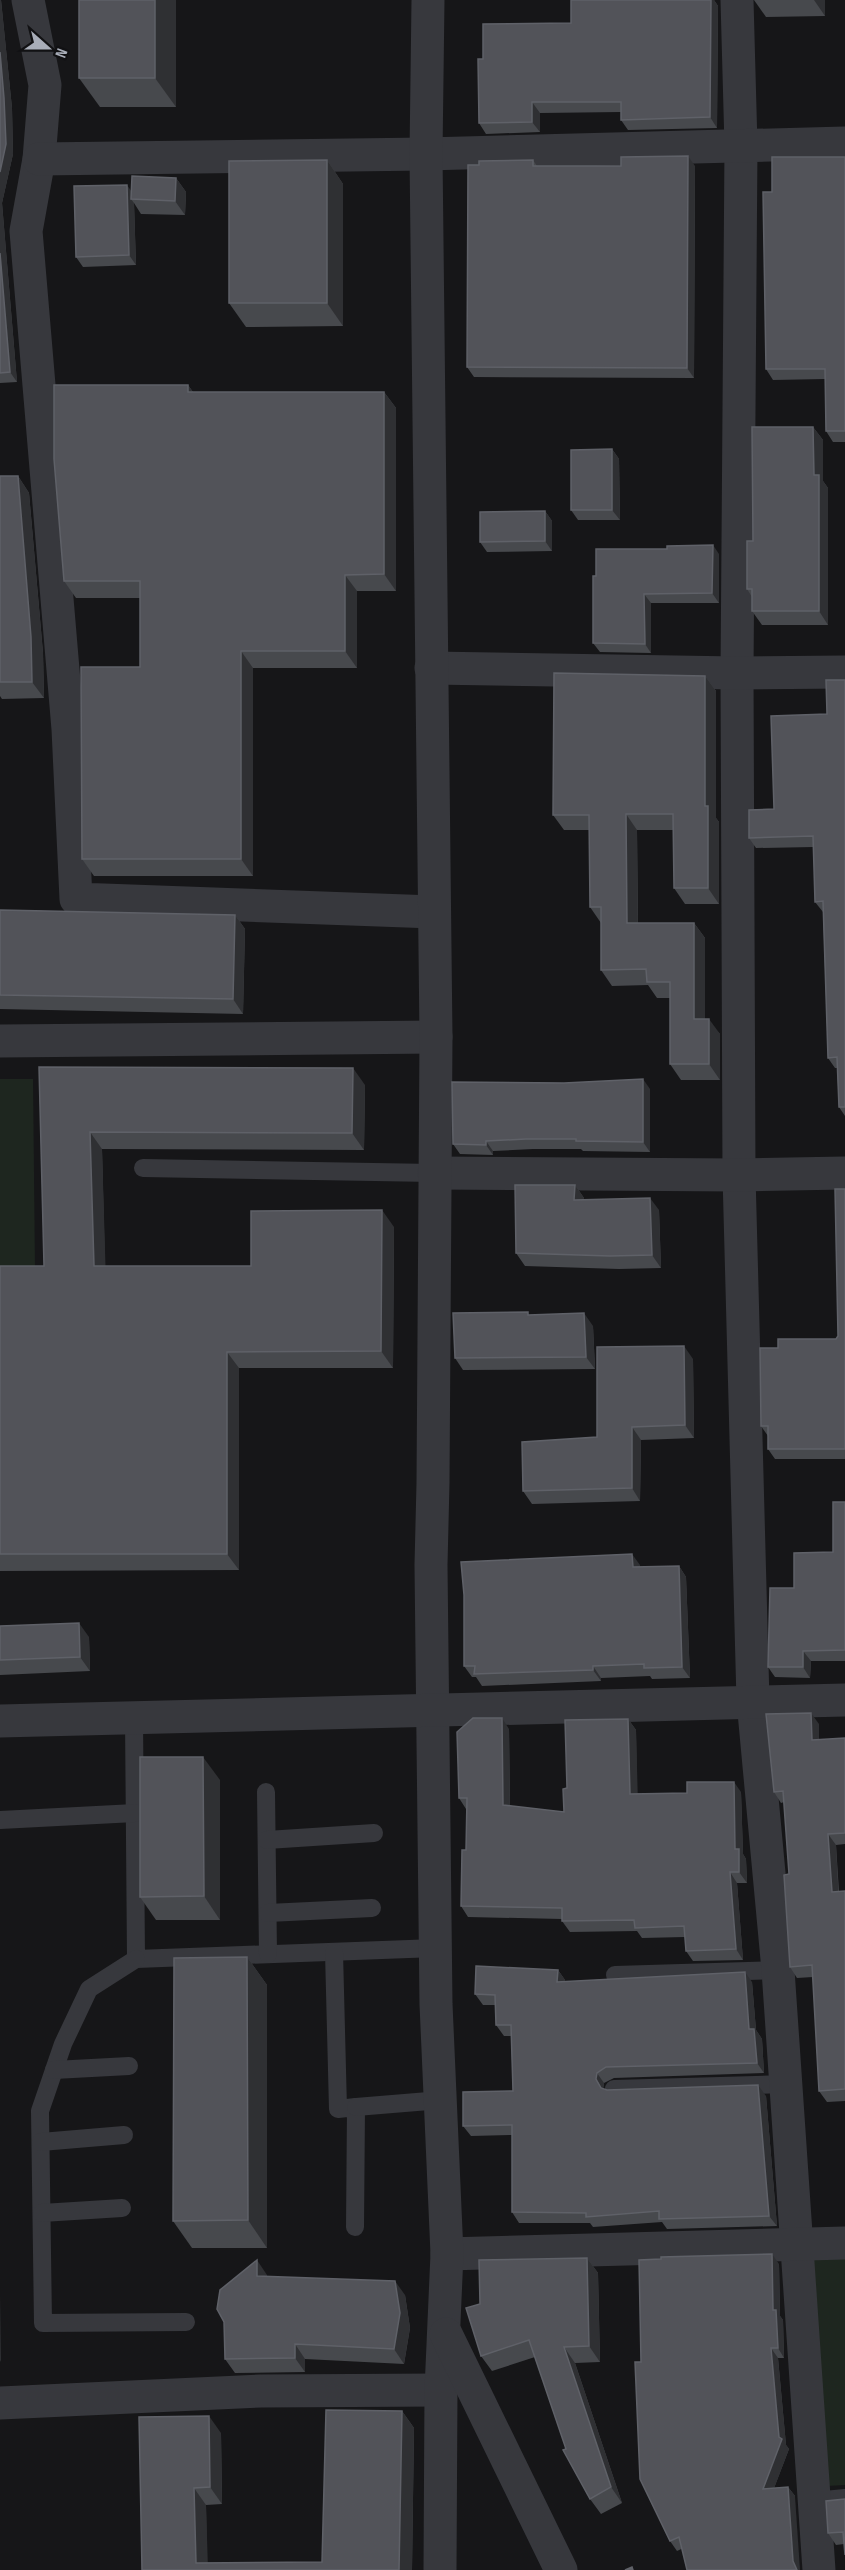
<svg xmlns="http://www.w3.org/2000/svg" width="845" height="2570" font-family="'Sofia Sans Condensed',sans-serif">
<rect width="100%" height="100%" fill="#161618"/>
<g fill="#1e261f">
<polygon points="0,1079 33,1079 35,1270 0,1271"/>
<polygon points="810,2259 845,2259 845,2485 826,2486"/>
</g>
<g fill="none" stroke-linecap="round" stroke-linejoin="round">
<g stroke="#37383d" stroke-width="18">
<polyline points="143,1168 434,1173"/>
<polyline points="134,1718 136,1959 436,1948"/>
<polyline points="266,1792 268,1954"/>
<polyline points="0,1820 135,1813"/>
<polyline points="267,1840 374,1833"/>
<polyline points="268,1913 372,1908"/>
<polyline points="334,1952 338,2109 356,2107 355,2227"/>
<polyline points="136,1959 89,1989 63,2044 40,2111 43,2323 186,2322"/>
<polyline points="615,1975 778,1970"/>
<polyline points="54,2070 129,2066"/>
<polyline points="614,2089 786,2084"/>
<polyline points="356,2107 441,2100"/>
<polyline points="41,2142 124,2135"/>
<polyline points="42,2213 122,2208"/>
<polyline points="814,2501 845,2498"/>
</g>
<g stroke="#37383d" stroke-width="33">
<polyline points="28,0 45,85 39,159 26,231 68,729 76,899 434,912"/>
<polyline points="737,0 741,146 737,673 739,1175 753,1701 778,1970 819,2570"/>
<polyline points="39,159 426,154 845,143"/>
<polyline points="431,668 737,673 845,672"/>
<polyline points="0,1041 436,1037"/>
<polyline points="434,1173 739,1175 845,1173"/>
<polyline points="447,2254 845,2243"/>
<polyline points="0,2403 261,2391 441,2390"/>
</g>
<g stroke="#37383d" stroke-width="33">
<polyline points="428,0 426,154 436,1037 433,1483 431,1565 436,2004 447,2254 441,2390 440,2570"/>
<polyline points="0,1721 845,1700"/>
<polyline points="446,2334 561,2570"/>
</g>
</g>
<g fill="#47494d">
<polygon points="0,0 1,0 12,108 13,154 2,203 17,382 0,383"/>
<polygon points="176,0 176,107 100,107 79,78"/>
<polygon points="571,0 714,0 718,6 717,128 628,130 621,120 621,112 540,113 540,132 486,134 479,123 483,59 571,23"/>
<polygon points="754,0 825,0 825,16 766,17"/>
<polygon points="845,157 845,442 833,442 826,431 825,379 773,380 766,369 772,192"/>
<polygon points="327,160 343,184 343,326 246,327 229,303"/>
<polygon points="533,160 537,166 695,166 694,378 474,377 467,367 479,165"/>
<polygon points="176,178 186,192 185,215 141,214 134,203 136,265 83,267 76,257 131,192"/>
<polygon points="188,385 193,392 384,392 396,408 396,591 357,591 357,668 253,668 253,876 94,876 82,859 140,667 140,598 76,598 64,581"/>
<polygon points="813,427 823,440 823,481 828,488 828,625 762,625 752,611 752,597 747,589 753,541"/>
<polygon points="612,449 619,459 620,520 578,520 571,510"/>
<polygon points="0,476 18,476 29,493 43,653 44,698 2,699 0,696"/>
<polygon points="545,511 552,521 552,551 487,552 480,542"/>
<polygon points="719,554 719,603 651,603 651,653 600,652 593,643 593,576"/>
<polygon points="705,676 716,691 716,818 719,822 719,904 685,904 674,888 674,830 637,830 638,923 694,923 705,938 705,1019 720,1034 720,1080 681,1080 670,1064 670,998 657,998 648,985 612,986 601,970 601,923 590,907 590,830 564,830 553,815"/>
<polygon points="845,680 845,1116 839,1107 837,1068 835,1068 828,1058 823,912 815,902 814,847 756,848 749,838 774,809"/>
<polygon points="0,910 235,915 245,929 243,1014 0,1009"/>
<polygon points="39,1067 365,1085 364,1150 102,1149 105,1266 251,1266 394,1227 393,1368 239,1368 239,1570 0,1571 0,1266 44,1266"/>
<polygon points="650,1089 650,1152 583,1151 581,1149 533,1149 493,1151 493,1155 460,1154 453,1144"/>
<polygon points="575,1185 584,1198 584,1200 659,1210 661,1268 619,1269 525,1266 516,1253"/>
<polygon points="845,1189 845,1459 775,1459 768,1449 768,1436 761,1426 778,1348 836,1339 838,1336"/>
<polygon points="530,1315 593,1326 595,1369 463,1370 455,1358"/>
<polygon points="693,1359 694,1438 641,1440 640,1501 532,1504 523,1491 597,1437"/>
<polygon points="845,1502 845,1661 811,1661 810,1678 775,1677 768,1667 794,1588 833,1552"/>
<polygon points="640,1565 640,1567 679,1566 686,1577 690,1678 652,1679 650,1676 601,1678 601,1681 482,1686 476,1677 472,1677 464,1666"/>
<polygon points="0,1626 89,1637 90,1671 0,1675"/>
<polygon points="628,1719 636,1730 637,1794 741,1792 743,1854 746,1859 747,1883 737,1883 743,1960 693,1961 686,1951 685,1937 642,1938 637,1931 570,1932 562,1921 562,1919 468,1917 461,1906 466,1850 466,1809 459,1798 509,1729 510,1806 564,1812 567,1788"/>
<polygon points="819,1724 819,1740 845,1738 845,1844 836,1845 839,1892 845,1891 845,2101 827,2102 819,2091 813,1977 797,1978 790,1967 789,1874 784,1802 781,1803 774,1792"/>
<polygon points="220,1780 220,1920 156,1920 140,1897"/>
<polygon points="247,1957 267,1985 267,2248 192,2248 173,2221"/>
<polygon points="558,1970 565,1980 565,1982 752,1982 756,2030 762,2039 764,2073 614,2078 604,2083 603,2089 607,2090 766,2096 777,2226 667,2229 662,2222 593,2227 590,2223 519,2223 512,2212 512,2135 471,2136 463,2126 513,2091 511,2036 504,2036 496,2025 495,2005 483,2005 475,1994"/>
<polygon points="587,2258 598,2273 600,2362 575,2363 622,2503 601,2514 590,2499 566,2449 535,2357 492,2371 481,2356"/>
<polygon points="779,2264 780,2316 783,2320 784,2358 778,2358 786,2445 789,2449 774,2488 788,2487 795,2496 677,2551 670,2541 641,2362"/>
<polygon points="267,2275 267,2276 405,2295 410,2328 404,2364 305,2359 305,2372 235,2373 225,2359"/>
<polygon points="402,2411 414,2428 412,2570 142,2570 221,2433 222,2504 206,2505 207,2563 322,2562"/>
<polygon points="845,2499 844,2544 836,2545 828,2533"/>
</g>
<g fill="#2f3033">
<polygon points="0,0 1,0 12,108 13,154 2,203 17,382 10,372 0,253"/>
<polygon points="155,0 176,0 176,107 155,78"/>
<polygon points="710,0 714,0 718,6 717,128 710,117"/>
<polygon points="814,0 825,0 825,16"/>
<polygon points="532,102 540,113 540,132 532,122"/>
<polygon points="688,156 695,166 694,378 687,368"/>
<polygon points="327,160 343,184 343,326 327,303"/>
<polygon points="176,178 186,192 185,215 175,201"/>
<polygon points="127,185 134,195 131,199 134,203 136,265 129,255"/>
<polygon points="188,385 200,402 188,392"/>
<polygon points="384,392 396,408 396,591 384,574"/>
<polygon points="813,427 823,440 823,481 828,488 828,625 819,611 814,475"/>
<polygon points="612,449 619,459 620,520 612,510"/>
<polygon points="18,476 29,493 43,653 44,698 32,682"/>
<polygon points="545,511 552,521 552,551 545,541"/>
<polygon points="713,545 719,554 719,603 712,593"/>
<polygon points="345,575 357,591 357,668 345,651"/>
<polygon points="644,594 651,603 651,653 645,644"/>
<polygon points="241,651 253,668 253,876 241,859"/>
<polygon points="705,676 716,691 716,818 719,822 719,904 708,888 705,806"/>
<polygon points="626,814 637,830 638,939 627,923"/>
<polygon points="235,915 245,929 243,1014 233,999"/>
<polygon points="694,923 705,938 705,1034 694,1019"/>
<polygon points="709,1019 720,1034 720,1080 709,1064"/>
<polygon points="353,1068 365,1085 364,1150 352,1133"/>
<polygon points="643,1079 650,1089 650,1152 643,1142"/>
<polygon points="90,1132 102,1149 106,1283 94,1266"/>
<polygon points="486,1141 493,1151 493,1155 486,1145"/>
<polygon points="575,1185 584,1198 583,1213 574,1200"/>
<polygon points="650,1198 659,1210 661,1268 652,1255"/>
<polygon points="382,1210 394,1227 393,1368 381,1351"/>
<polygon points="584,1313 593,1326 595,1369 586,1357"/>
<polygon points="684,1346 693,1359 694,1438 685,1425"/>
<polygon points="227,1352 239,1368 239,1570 227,1554"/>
<polygon points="632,1427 641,1440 640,1501 632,1488"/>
<polygon points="632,1554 640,1565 640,1579 633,1567"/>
<polygon points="679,1566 686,1577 690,1678 682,1667"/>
<polygon points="79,1623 89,1637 90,1671 80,1657"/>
<polygon points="803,1651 811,1661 810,1678 803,1667"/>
<polygon points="593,1666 601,1678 601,1681 593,1670"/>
<polygon points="811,1713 819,1724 819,1752 812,1740"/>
<polygon points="502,1718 509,1729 510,1815 503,1805"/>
<polygon points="628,1719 636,1730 638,1805 630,1794"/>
<polygon points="203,1757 220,1780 220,1920 204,1896"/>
<polygon points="734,1782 741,1792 743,1854 746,1859 747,1883 739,1872 735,1849"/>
<polygon points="828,1834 836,1845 839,1903 832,1892"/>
<polygon points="730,1872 737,1883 743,1960 736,1949"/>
<polygon points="247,1957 267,1985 267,2248 248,2220"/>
<polygon points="558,1970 565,1980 565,1993 557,1982"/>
<polygon points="745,1972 752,1982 756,2030 762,2039 764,2073 757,2063 749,2029"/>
<polygon points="597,2073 604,2083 603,2090 596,2079"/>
<polygon points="758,2085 766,2096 777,2226 769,2216"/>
<polygon points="772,2254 779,2264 780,2316 783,2320 784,2358 778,2348 773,2310"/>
<polygon points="587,2258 598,2273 600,2362 589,2346"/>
<polygon points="257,2260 267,2275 267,2290 257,2276"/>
<polygon points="395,2281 405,2295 410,2328 404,2364 394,2349"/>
<polygon points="0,2294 1,2362 0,2360"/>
<polygon points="295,2344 305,2359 305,2372 295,2358"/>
<polygon points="564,2347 575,2363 622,2503 611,2487"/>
<polygon points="771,2348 778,2358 786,2445 789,2449 770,2499 763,2489 779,2437"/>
<polygon points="402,2411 414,2428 412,2570 399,2570"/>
<polygon points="209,2416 221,2433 222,2504 210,2487"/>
<polygon points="788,2487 795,2496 800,2570 797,2570 793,2561"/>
<polygon points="194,2488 206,2505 208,2570 196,2563"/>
</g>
<g fill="#525359" stroke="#5f6168" stroke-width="1.5">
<rect x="79" y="0" width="76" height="78"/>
<polygon points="571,0 711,0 710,117 621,120 621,102 532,102 532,122 479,123 478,59 483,59 483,24 571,23"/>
<polygon points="0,52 4,98 6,144 0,172"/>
<polygon points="688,156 687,368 467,367 468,165 479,165 479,161 533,160 533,166 621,166 621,157"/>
<polygon points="772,157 845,157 845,431 826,431 825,369 766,369 763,192 772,192"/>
<polygon points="327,160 327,303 229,303 229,161"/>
<polygon points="132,176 176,178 175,201 131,199"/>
<polygon points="127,185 129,255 76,257 74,186"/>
<polygon points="0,253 10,372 0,373"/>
<polygon points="54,385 188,385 188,392 384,392 384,574 345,575 345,651 241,651 241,859 82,859 81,667 140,667 140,581 64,581 54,459"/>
<polygon points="752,427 813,427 814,475 819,475 819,611 752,611 752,589 747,589 747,541 753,541"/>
<polygon points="612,449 612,510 571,510 571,450"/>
<polygon points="0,476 18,476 31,637 32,682 0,682"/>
<polygon points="545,511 545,541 480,542 480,512"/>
<polygon points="713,545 712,593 644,594 645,644 593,643 593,576 596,576 596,549 667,549 667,546"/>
<polygon points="554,673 705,676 705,806 708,806 708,888 674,888 673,814 626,814 627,923 694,923 694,1019 709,1019 709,1064 670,1064 670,982 647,982 646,969 601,970 601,907 590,907 589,815 553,815"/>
<polygon points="826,680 845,680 845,1107 839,1107 837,1057 828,1058 823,901 815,902 813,836 749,838 749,810 774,809 771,716 827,714"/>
<polygon points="0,910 235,915 233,999 0,995"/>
<polygon points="39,1067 353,1068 352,1133 90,1132 94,1266 251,1266 251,1211 382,1210 381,1351 227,1352 227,1554 0,1554 0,1266 44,1266"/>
<polygon points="643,1079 643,1142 576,1141 576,1139 526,1139 486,1141 486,1145 453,1144 452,1082 564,1083"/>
<polygon points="515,1185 575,1185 574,1200 650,1198 652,1255 610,1256 516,1253"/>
<polygon points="835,1189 845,1189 845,1449 768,1449 768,1426 761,1426 760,1348 778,1348 778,1339 836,1339 838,1336"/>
<polygon points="528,1312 528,1315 584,1313 586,1357 455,1358 453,1313"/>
<polygon points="684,1346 685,1425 632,1427 632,1488 523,1491 522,1442 597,1437 597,1347"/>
<polygon points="833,1502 845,1502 845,1650 803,1651 803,1667 768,1667 770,1588 794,1588 794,1553 833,1552"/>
<polygon points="632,1554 633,1567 679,1566 682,1667 644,1668 644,1664 593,1666 593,1670 474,1674 475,1666 464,1666 464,1595 461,1562"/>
<polygon points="79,1623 80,1657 0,1660 0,1626"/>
<polygon points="811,1713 812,1740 845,1738 845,1833 828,1834 832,1892 845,1891 845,2089 819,2091 812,1965 790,1967 784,1875 789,1874 783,1791 774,1792 766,1714"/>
<polygon points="473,1718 502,1718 503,1805 564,1812 563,1789 567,1788 565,1720 628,1719 630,1794 687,1793 687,1782 734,1782 735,1849 739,1849 739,1872 730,1872 736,1949 686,1951 684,1926 635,1928 634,1920 562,1921 562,1908 461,1906 462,1850 466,1850 467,1798 459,1798 457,1732"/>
<polygon points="140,1757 203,1757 204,1896 140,1897"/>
<polygon points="247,1957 248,2220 173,2221 174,1958"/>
<polygon points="476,1966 558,1970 557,1982 745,1972 749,2029 754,2029 757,2063 606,2067 597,2073 596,2079 601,2088 607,2090 758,2085 769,2216 659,2219 659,2211 586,2217 586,2213 512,2212 512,2125 463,2126 463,2092 513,2091 511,2025 496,2025 495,1995 475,1994"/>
<polygon points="772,2254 773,2310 776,2310 778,2348 771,2348 779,2437 782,2439 763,2489 788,2487 793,2561 797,2570 687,2570 679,2537 670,2541 640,2479 635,2362 641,2362 639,2260 661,2259 661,2257"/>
<polygon points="587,2258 589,2346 564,2347 611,2487 590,2499 563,2450 566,2449 529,2340 481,2356 466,2308 480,2304 479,2260"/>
<polygon points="257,2260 257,2276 395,2281 400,2313 394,2349 295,2344 295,2358 225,2359 224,2322 217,2309 220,2290"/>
<polygon points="326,2410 402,2411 399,2570 142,2570 139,2417 209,2416 210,2487 194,2488 196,2563 322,2562"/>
<polygon points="845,2499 845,2555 843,2532 828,2533 826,2501"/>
<polygon points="632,2567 633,2570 625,2570"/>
</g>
<g transform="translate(48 48) rotate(111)" stroke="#111113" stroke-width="4.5" paint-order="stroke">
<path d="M0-4.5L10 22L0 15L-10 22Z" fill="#a8adb8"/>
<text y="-9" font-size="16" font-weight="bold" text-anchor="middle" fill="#a8adb8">N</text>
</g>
</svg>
